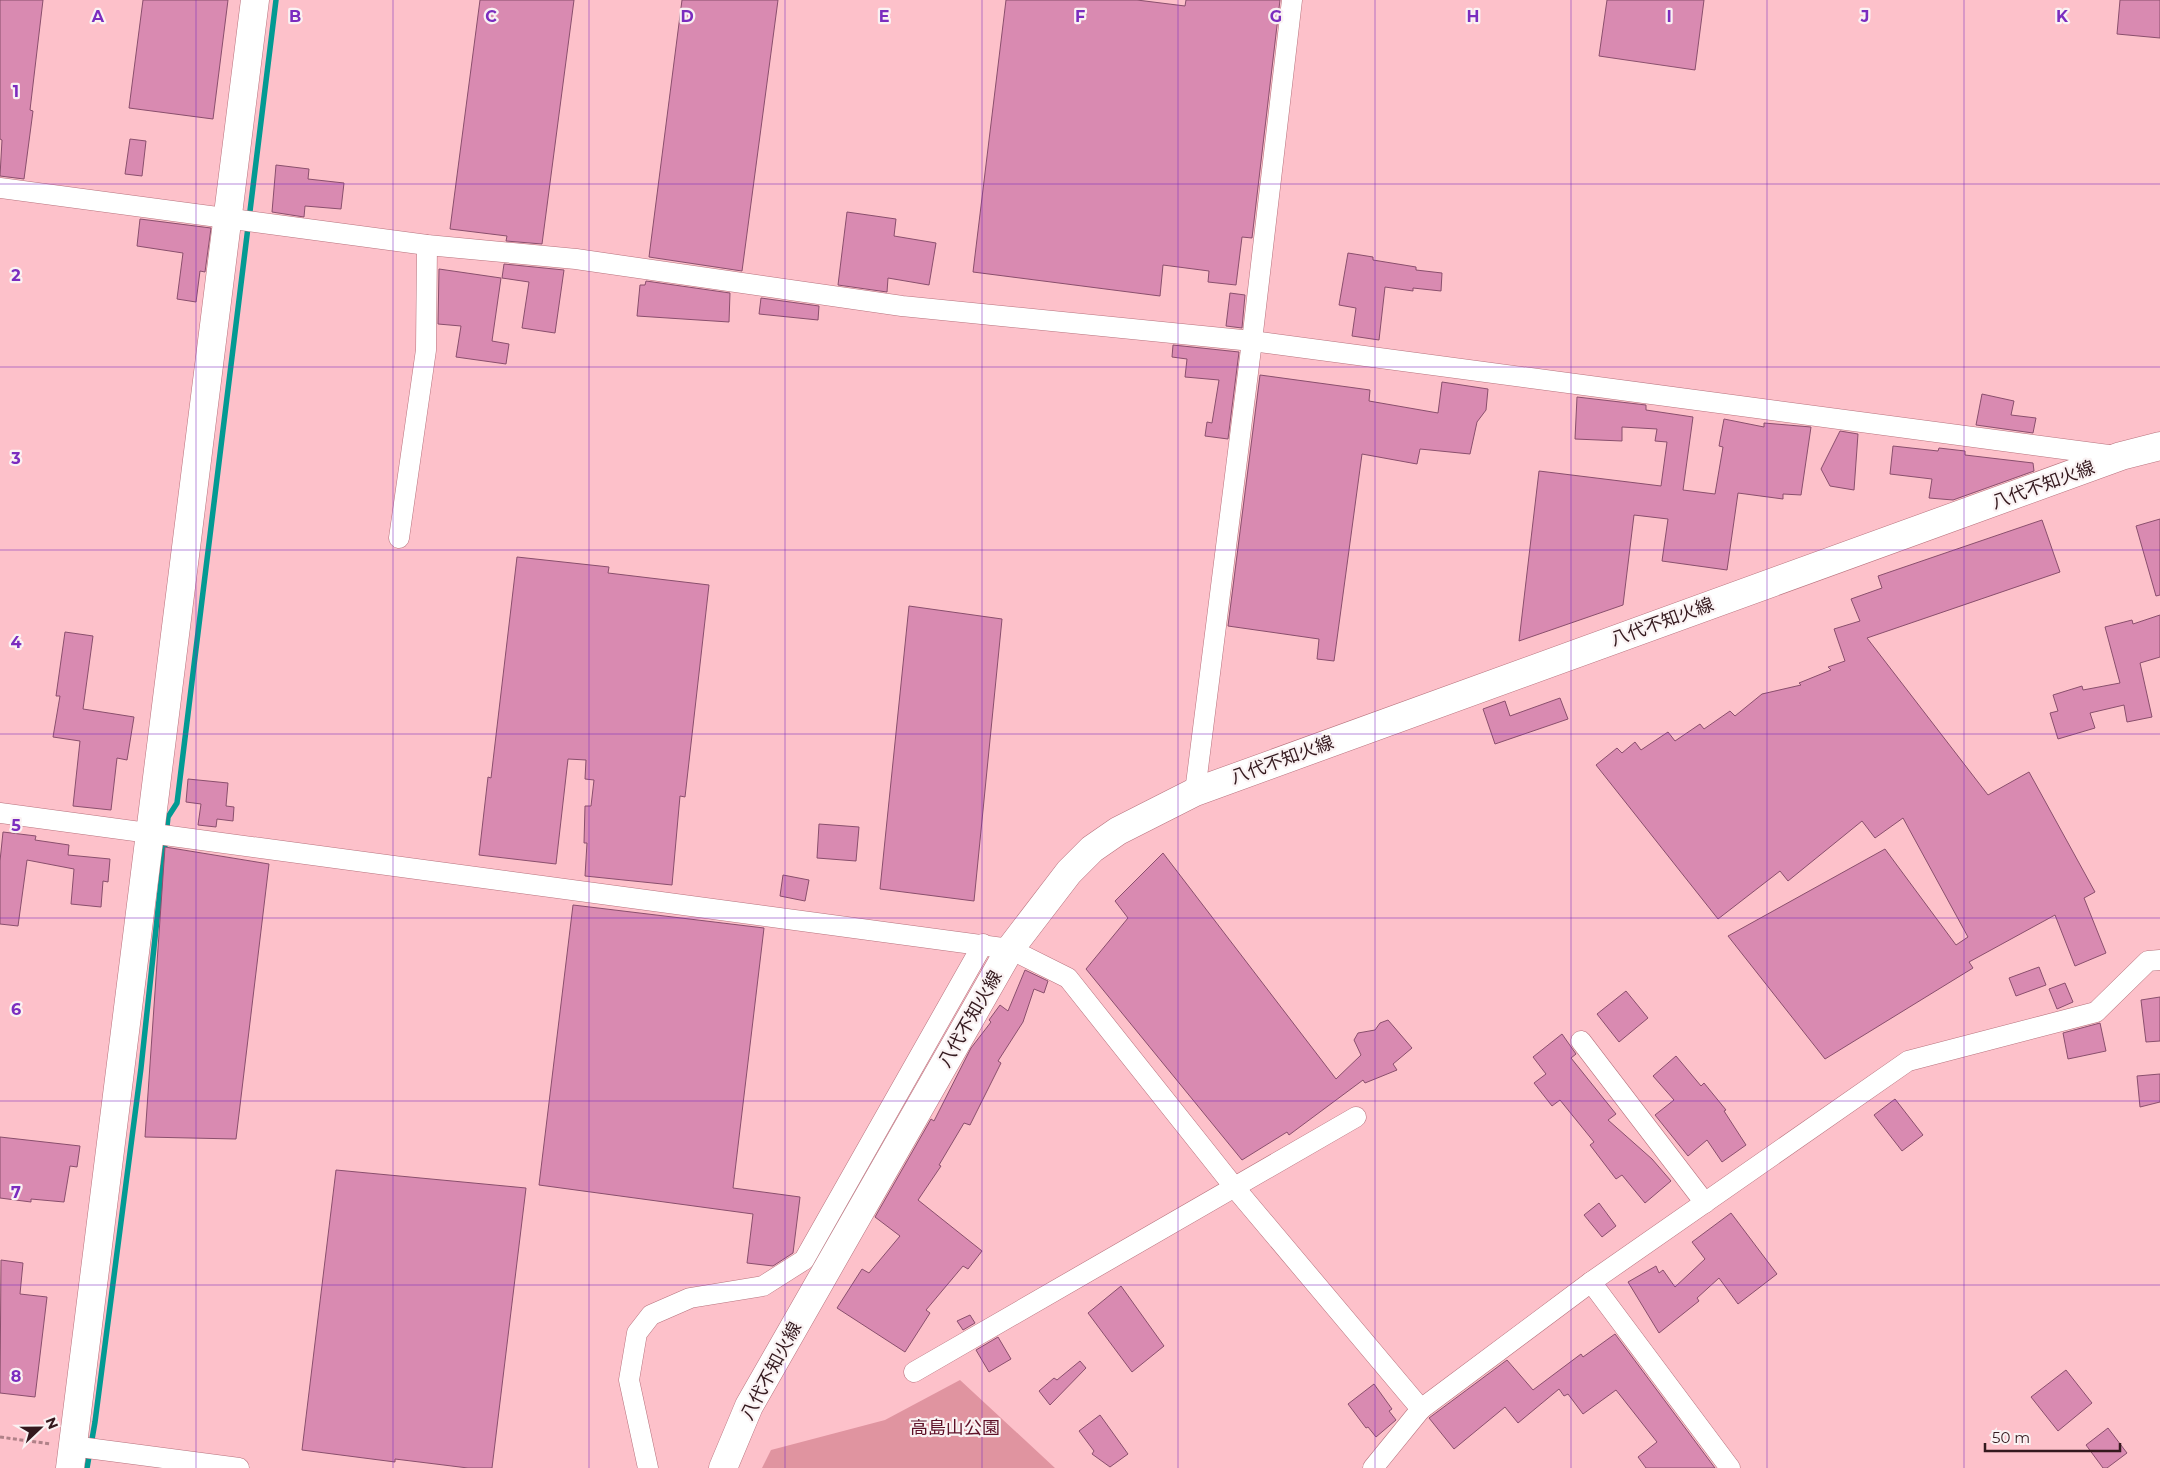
<svg xmlns="http://www.w3.org/2000/svg" width="2160" height="1468" font-family="Montserrat,'Noto Sans JP',sans-serif">
<rect width="100%" height="100%" fill="#fdc1ca"/>
<polygon fill="#e094a0" points="960,1380 1055,1468 762,1468 771,1450 885,1420"/>
<g fill="none" stroke-linecap="round" stroke-linejoin="round">
<polyline stroke="#029a93" stroke-width="5.5" points="87,1468 95,1422 141,1068 168,817 177,803 276,0"/>
</g>
<g fill="#d98ab1" stroke="#8a4f6d">
<polygon points="0,0 43,0 30,110 33,111 24,179 0,176 2,140 0,139"/>
<polygon points="143,0 228,0 213,119 129,108"/>
<polygon points="480,0 574,0 542,244 506,241 507,236 450,229"/>
<polygon points="682,0 778,0 742,271 649,257"/>
<polygon points="1006,0 1137,0 1185,6 1186,0 1280,0 1252,238 1242,237 1236,285 1208,282 1209,271 1163,265 1160,296 973,272"/>
<polygon points="1607,0 1704,0 1695,70 1599,56"/>
<polygon points="2120,0 2160,0 2160,38 2117,34"/>
<polygon points="130,139 146,141 142,176 125,174"/>
<polygon points="276,165 309,169 308,179 344,183 341,209 305,206 304,217 272,212"/>
<polygon points="847,212 896,219 894,236 936,243 929,285 888,278 887,292 838,285"/>
<polygon points="140,219 211,228 205,272 200,271 196,302 177,299 183,253 137,246"/>
<polygon points="1348,253 1373,257 1373,260 1416,267 1416,270 1442,273 1441,291 1413,288 1413,291 1385,287 1379,340 1352,336 1356,308 1339,305"/>
<polygon points="504,264 564,270 555,333 522,328 529,282 502,278"/>
<polygon points="439,269 501,278 492,341 509,344 506,364 456,357 461,326 438,324"/>
<polygon points="646,281 730,293 729,322 637,316 640,285 645,285"/>
<polygon points="1230,293 1245,295 1242,328 1226,326"/>
<polygon points="761,298 819,306 818,320 759,314"/>
<polygon points="1173,345 1239,352 1228,439 1205,436 1207,422 1212,423 1219,380 1185,377 1187,359 1172,357"/>
<polygon points="1260,375 1370,390 1369,401 1438,413 1442,382 1488,389 1486,410 1477,422 1470,454 1420,449 1417,464 1362,454 1334,661 1317,659 1319,639 1228,626"/>
<polygon points="1982,394 2014,401 2011,415 2036,418 2033,433 1976,425"/>
<polygon points="1577,397 1646,405 1646,410 1693,417 1683,490 1715,494 1723,447 1719,446 1724,419 1764,427 1764,423 1811,427 1801,495 1783,494 1783,499 1738,493 1727,570 1662,561 1668,519 1634,515 1623,605 1519,641 1539,471 1661,486 1667,442 1655,441 1657,429 1622,427 1622,441 1575,439"/>
<polygon points="1840,431 1858,434 1854,490 1830,486 1821,469"/>
<polygon points="1893,446 1938,451 1939,448 1965,451 1965,455 2033,463 2034,471 1953,500 1929,498 1932,479 1890,474"/>
<polygon points="2160,519 2160,595 2156,596 2136,526"/>
<polygon points="2042,520 2060,572 1867,638 1988,795 2029,772 2095,892 2084,898 2106,953 2075,966 2055,915 1969,962 1973,968 1825,1059 1728,936 1885,849 1956,945 1968,937 1903,818 1875,838 1862,821 1788,881 1780,871 1718,919 1596,765 1617,748 1622,753 1635,742 1641,750 1668,732 1675,741 1700,724 1704,729 1730,711 1735,716 1762,694 1801,685 1799,683 1831,670 1828,667 1845,661 1834,629 1860,621 1851,599 1882,588 1878,576"/>
<polygon points="517,557 609,567 608,573 709,585 685,797 680,796 672,885 585,876 587,843 584,843 585,806 591,806 594,780 585,779 586,760 568,759 556,864 479,855 488,777 491,778"/>
<polygon points="909,606 1002,619 974,901 880,889"/>
<polygon points="2160,615 2160,657 2140,663 2152,717 2127,722 2124,705 2090,713 2095,728 2058,739 2050,713 2058,711 2053,695 2082,686 2083,690 2120,683 2105,627 2132,620 2133,624"/>
<polygon points="65,632 93,636 83,709 134,717 127,760 117,758 111,810 73,806 80,741 53,737 60,696 56,696"/>
<polygon points="1560,698 1568,719 1495,744 1483,709 1505,701 1510,716"/>
<polygon points="188,779 228,783 226,806 234,807 233,821 217,819 216,827 198,825 201,804 186,802"/>
<polygon points="819,824 859,827 856,861 817,858"/>
<polygon points="3,832 36,836 35,840 69,845 68,855 110,859 108,882 103,881 101,907 71,904 74,869 27,860 18,926 0,924 0,861"/>
<polygon points="165,847 269,864 236,1139 145,1137"/>
<polygon points="1163,853 1336,1079 1361,1055 1354,1040 1358,1033 1375,1030 1380,1023 1388,1020 1412,1048 1393,1064 1397,1070 1365,1083 1363,1080 1289,1135 1287,1132 1242,1160 1086,969 1128,918 1115,901"/>
<polygon points="783,875 809,880 805,901 780,896"/>
<polygon points="573,905 764,928 733,1188 800,1197 793,1253 773,1266 747,1263 753,1214 539,1185"/>
<polygon points="2039,967 2046,985 2016,996 2009,978"/>
<polygon points="1025,970 1048,981 1044,993 1034,989 1023,1022 998,1061 1001,1063 970,1125 964,1123 939,1165 941,1166 918,1200 982,1251 968,1269 963,1266 926,1310 930,1313 905,1352 837,1308 862,1269 869,1273 900,1236 875,1217 931,1119 934,1121 971,1048 991,1022 989,1020 1000,1005 1008,1011"/>
<polygon points="2065,983 2073,1002 2057,1009 2049,989"/>
<polygon points="1626,991 1648,1018 1619,1042 1597,1014"/>
<polygon points="2160,997 2160,1041 2146,1042 2141,1000"/>
<polygon points="2100,1023 2106,1051 2068,1059 2063,1033"/>
<polygon points="1562,1034 1576,1054 1571,1058 1616,1114 1608,1120 1652,1159 1671,1181 1645,1203 1622,1175 1616,1179 1590,1145 1594,1142 1560,1100 1552,1106 1534,1083 1546,1074 1533,1057"/>
<polygon points="1676,1056 1701,1086 1704,1083 1726,1110 1724,1111 1746,1145 1722,1162 1707,1140 1688,1156 1655,1115 1674,1100 1653,1076"/>
<polygon points="2160,1074 2160,1102 2140,1107 2137,1076"/>
<polygon points="1895,1099 1923,1135 1902,1151 1874,1115"/>
<polygon points="0,1137 80,1146 77,1167 70,1166 64,1202 31,1199 31,1202 0,1198"/>
<polygon points="336,1170 526,1188 492,1468 468,1468 395,1459 395,1462 302,1450"/>
<polygon points="1599,1203 1616,1226 1602,1237 1584,1215"/>
<polygon points="1731,1213 1777,1274 1738,1304 1719,1278 1697,1298 1699,1301 1659,1333 1628,1282 1656,1266 1659,1273 1663,1270 1675,1287 1705,1259 1692,1242"/>
<polygon points="1,1260 23,1263 20,1294 47,1297 35,1397 0,1393"/>
<polygon points="1121,1286 1164,1346 1132,1372 1088,1313"/>
<polygon points="970,1315 975,1323 963,1330 957,1321"/>
<polygon points="1615,1334 1715,1468 1646,1468 1638,1457 1657,1442 1616,1390 1583,1414 1568,1394 1564,1396 1559,1389 1518,1423 1505,1407 1454,1449 1429,1418 1507,1360 1533,1390 1581,1354 1583,1357"/>
<polygon points="998,1337 1011,1359 989,1372 976,1350"/>
<polygon points="1080,1361 1086,1368 1050,1405 1039,1391 1054,1378 1057,1380"/>
<polygon points="2066,1370 2092,1403 2058,1431 2031,1397"/>
<polygon points="1374,1384 1392,1409 1389,1411 1396,1420 1376,1437 1368,1427 1366,1428 1348,1404"/>
<polygon points="1100,1415 1128,1454 1110,1467 1092,1454 1094,1451 1079,1431"/>
<polygon points="2108,1428 2127,1453 2107,1468 2103,1468 2086,1445"/>
</g>
<g fill="none" stroke-linecap="round" stroke-linejoin="round">
<defs>
<g id="street">
<polyline points="0,188 427,245 576,259 902,306 1252,341 2116,456"/>
<polyline points="399,538 426,350 427,245"/>
<polyline points="1195,792 1252,341 1292,0"/>
<polyline points="0,813 1010,949 1068,978 1235,1188 1421,1409"/>
<polyline points="1581,1041 1705,1203"/>
<polyline points="1591,1282 1730,1468"/>
<polyline points="914,1372 1356,1117"/>
<polyline points="72,1446 239,1468"/>
<polyline points="648,1468 629,1380 637,1333 651,1315 690,1298 763,1286 804,1260 983,944"/>
<polyline points="1373,1468 1421,1409 1591,1282 1908,1061 2096,1012 2148,961 2160,960"/>
</g>
<g id="secondary">
<polyline points="70,1468 255,0"/>
<polyline points="723,1468 749,1406 1010,949 1069,872 1092,849 1118,831 1195,792 2121,456 2160,446"/>
</g>
</defs>
<use href="#street" stroke="#b7727d" stroke-width="21"/>
<use href="#secondary" stroke="#b7727d" stroke-width="29"/>
<polyline stroke="#b08188" stroke-width="3" stroke-dasharray="4 2.5" stroke-linecap="butt" points="0,1437 51,1444"/>
<use href="#street" stroke="#fff" stroke-width="20"/>
<use href="#secondary" stroke="#fff" stroke-width="28"/>
</g>
<path fill="none" stroke="#7b2cbf" stroke-width="1" stroke-opacity="0.55" d="M196,0V1468M393,0V1468M589,0V1468M785,0V1468M982,0V1468M1178,0V1468M1375,0V1468M1571,0V1468M1767,0V1468M1964,0V1468M0,184H2160M0,367H2160M0,550H2160M0,734H2160M0,918H2160M0,1101H2160M0,1285H2160"/>
<g text-anchor="middle" stroke-width="4.5" stroke-linejoin="round" paint-order="stroke">
<g font-size="18" fill="#34191e" stroke="#faf2f3">
<text transform="translate(2043 485) rotate(-20)" y="6">八代不知火線</text>
<text transform="translate(1662 622) rotate(-20)" y="6">八代不知火線</text>
<text transform="translate(1282 760) rotate(-20)" y="6">八代不知火線</text>
<text transform="translate(970 1019) rotate(-60)" y="6">八代不知火線</text>
<text transform="translate(771 1371) rotate(-62)" y="6">八代不知火線</text>
</g>
<g font-size="18" fill="#5d1027" stroke="#faf2f3">
<text x="955" y="1434">高島山公園</text>
</g>
</g>
<g font-size="16" text-anchor="middle" font-weight="bold" fill="#7b2cbf" stroke="#faf2f3" stroke-width="4.5" stroke-linejoin="round" paint-order="stroke">
<text x="98" y="22">A</text>
<text x="295" y="22">B</text>
<text x="491" y="22">C</text>
<text x="687" y="22">D</text>
<text x="884" y="22">E</text>
<text x="1080" y="22">F</text>
<text x="1276" y="22">G</text>
<text x="1473" y="22">H</text>
<text x="1669" y="22">I</text>
<text x="1865" y="22">J</text>
<text x="2062" y="22">K</text>
<text x="16" y="97">1</text>
<text x="16" y="281">2</text>
<text x="16" y="464">3</text>
<text x="16" y="648">4</text>
<text x="16" y="831">5</text>
<text x="16" y="1015">6</text>
<text x="16" y="1198">7</text>
<text x="16" y="1382">8</text>
</g>
<g transform="translate(40 1428) rotate(68)" stroke="#faf2f3" stroke-width="4" paint-order="stroke">
<path d="M0-4L9 19L0 12L-9 19Z" fill="#34191e"/>
<text y="-8" font-size="14" font-weight="bold" text-anchor="middle" fill="#34191e">N</text>
</g>
<path d="M1985 1443v8h135v-8" fill="none" stroke="#34191e" stroke-width="2.5"/>
<text x="1992" y="1443" font-size="15" fill="#34191e" stroke="#faf2f3" stroke-width="4" paint-order="stroke">50 m</text>
</svg>
